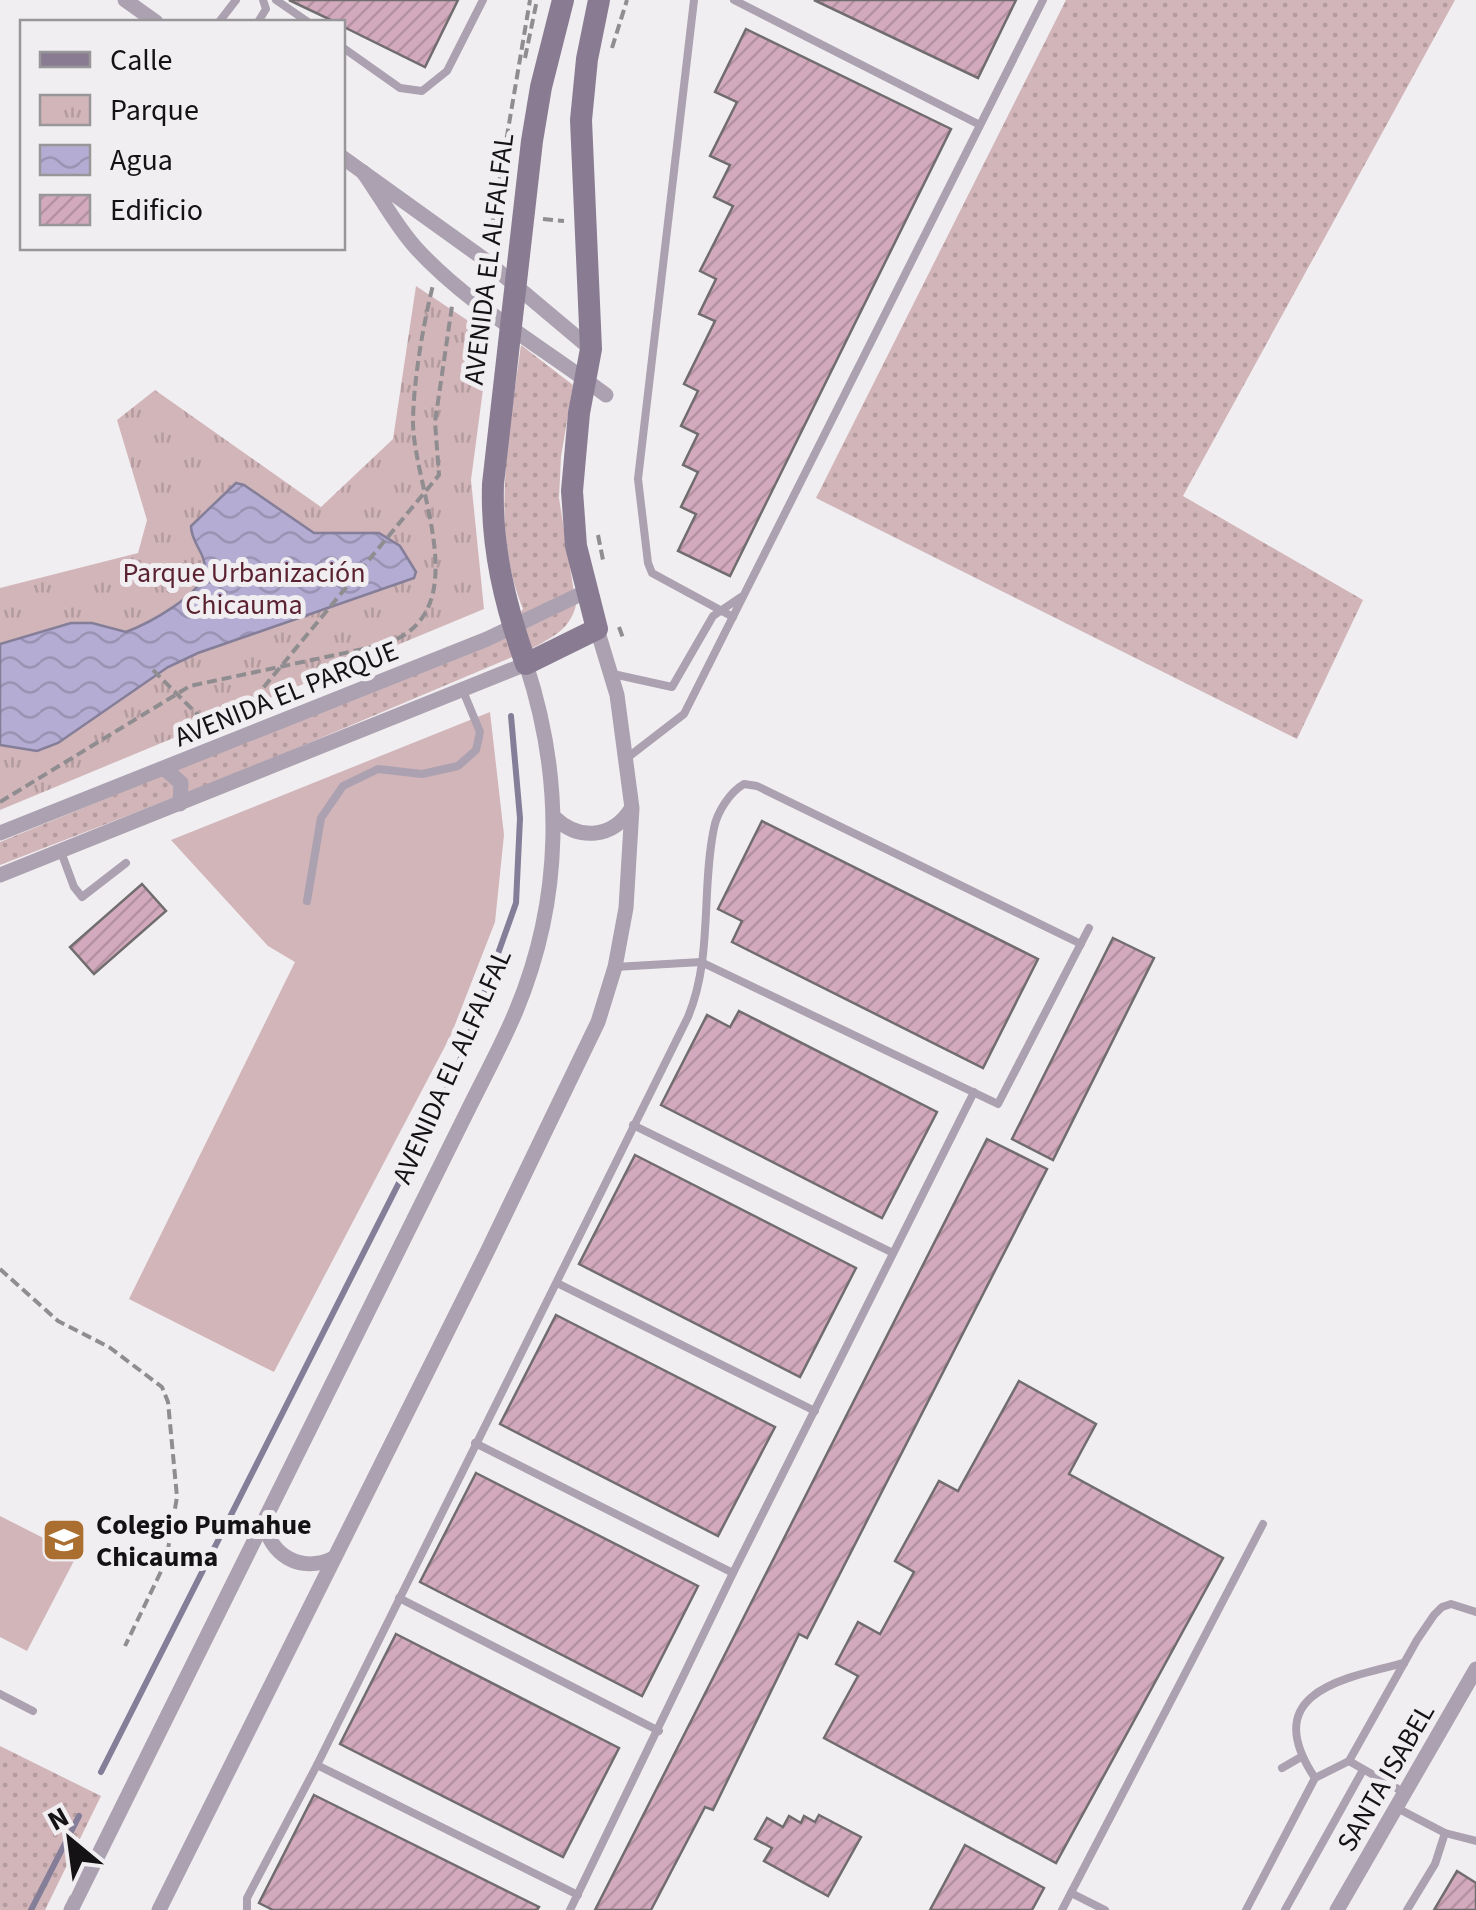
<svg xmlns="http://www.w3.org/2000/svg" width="1476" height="1910" font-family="'Source Sans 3',sans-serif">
<defs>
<pattern id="grass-dots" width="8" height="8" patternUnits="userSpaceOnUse" patternTransform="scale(2.5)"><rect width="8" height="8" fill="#d1b5b9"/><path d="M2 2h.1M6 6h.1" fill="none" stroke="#b39b9e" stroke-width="1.8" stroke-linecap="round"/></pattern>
<pattern id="park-tufts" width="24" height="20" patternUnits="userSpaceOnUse" patternTransform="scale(2.5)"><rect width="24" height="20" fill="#d1b5b9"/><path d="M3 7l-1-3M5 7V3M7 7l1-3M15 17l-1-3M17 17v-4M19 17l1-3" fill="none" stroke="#b39b9e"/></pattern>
<pattern id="water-waves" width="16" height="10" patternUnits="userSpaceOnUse" patternTransform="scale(2.5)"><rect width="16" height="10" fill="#b4acd2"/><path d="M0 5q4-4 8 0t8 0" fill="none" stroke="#9a93b3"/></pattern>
<pattern id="building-hatch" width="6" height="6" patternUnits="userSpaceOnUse" patternTransform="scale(2.5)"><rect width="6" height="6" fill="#d3aabd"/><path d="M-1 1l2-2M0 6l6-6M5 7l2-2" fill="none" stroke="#b491a2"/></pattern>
</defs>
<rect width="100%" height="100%" fill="#f1eef1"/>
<g fill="url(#grass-dots)">
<polygon points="1066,0 1455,0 1183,496 1363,600 1297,739 816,498"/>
<path d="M521,345L573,385L561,457L559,498L576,605C570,630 552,637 531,649L238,773L0,865V842L476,647L505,632L523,609C489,527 510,430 521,345Z"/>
<polygon points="0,1746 101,1796 45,1910 0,1910"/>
</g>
<polygon fill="url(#park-tufts)" points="416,286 482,330 489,344 471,480 484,609 0,810 0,588 138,553 147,520 117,420 155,390 321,507 393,439"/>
<g fill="#d1b5b9">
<polygon points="490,712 504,835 495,922 451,1035 274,1372 129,1299 295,962 268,946 171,840"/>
<polygon points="0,1516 77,1555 27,1651 0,1637"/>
</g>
<path fill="url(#water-waves)" stroke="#847e99" stroke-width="2.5" d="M236,483L244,485L314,533H379L400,546L416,572L414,578L198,653L168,667L58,743L37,751L0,745V644L71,623H92L126,632C147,624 203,595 205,570C206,553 191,543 191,526Z"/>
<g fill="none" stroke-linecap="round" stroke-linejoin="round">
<g stroke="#847e99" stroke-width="6">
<polyline points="101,1772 458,1066 516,903 520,818 511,716"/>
<polyline points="31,1910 79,1816"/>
</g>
</g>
<g fill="url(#building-hatch)" stroke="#716d6f" stroke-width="2.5">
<polygon points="289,0 458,0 425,67 342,26 342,22 335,22"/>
<polygon points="814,0 1016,0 978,78"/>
<polygon points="746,29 951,129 730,576 678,551 696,514 681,507 698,472 683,465 698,434 681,426 698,391 684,384 715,321 699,314 716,279 700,271 733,206 714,197 730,165 710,156 737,102 715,92"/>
<polygon points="762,821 1038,959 983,1068 732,942 742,921 718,909"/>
<polygon points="142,884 166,911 94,974 70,947"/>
<polygon points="1113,938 1154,958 1053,1160 1012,1139"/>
<polygon points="739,1011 937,1112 882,1218 661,1105 707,1015 730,1027"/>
<polygon points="987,1139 1047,1169 807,1638 799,1634 713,1810 705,1807 651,1910 595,1910"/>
<polygon points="635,1155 856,1268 800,1377 579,1264"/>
<polygon points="556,1315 775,1427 718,1536 500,1424"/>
<polygon points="1019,1381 1096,1424 1069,1474 1223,1558 1056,1863 824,1738 858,1676 836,1664 858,1622 880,1634 914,1572 895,1561 939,1481 958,1491"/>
<polygon points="476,1473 698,1586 642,1696 420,1582"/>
<polygon points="396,1634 619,1748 563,1857 340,1744"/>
<polygon points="314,1795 539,1907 537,1910 273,1910 259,1903"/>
<polygon points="819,1815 861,1837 828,1896 764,1861 772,1848 755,1839 767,1818 783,1827 789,1816 801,1823 804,1816 815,1822"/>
<polygon points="965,1845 1044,1888 1032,1910 930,1910"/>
<polygon points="1457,1871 1476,1883 1476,1910 1434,1910"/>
</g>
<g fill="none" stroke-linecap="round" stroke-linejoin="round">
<g stroke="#908d90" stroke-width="4" stroke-dasharray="10 5" stroke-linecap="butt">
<polyline points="612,48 627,0"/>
<polyline points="525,58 537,0"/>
<polyline points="543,219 564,221"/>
<polyline points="489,242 530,0"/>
<polyline points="495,245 502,200"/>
<polyline points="598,535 603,560"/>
<polyline points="619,627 623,638"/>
<polyline points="153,670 214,731"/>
<polyline points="235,722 439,475 435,422 452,306"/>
<path d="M0,802L190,686L382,645C479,615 415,493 413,424C413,383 423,325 433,285"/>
<polyline points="0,1269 58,1321 109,1347 162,1387 168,1402 177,1497 166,1561 125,1646"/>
</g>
<g stroke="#aba1b0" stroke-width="8">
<polyline points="276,0 308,22"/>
<polyline points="694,0 638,479 648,563 652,573 733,617"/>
<polyline points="734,0 980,125"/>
<polyline points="219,22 236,0"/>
<polyline points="258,22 266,9 263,0"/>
<polyline points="342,47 400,88 422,91 447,71 483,0"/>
<polyline points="613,674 672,687 713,616 741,597"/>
<polyline points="627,758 684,714 1043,0"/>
<polyline points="61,852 74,887 82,897 126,863"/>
<polyline points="307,901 321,818 343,786 378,769 422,774 458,766 476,750 480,732 463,691"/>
<polyline points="615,967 701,962 998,1104 1089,928"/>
<polyline points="633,1125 893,1253"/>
<polyline points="557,1283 815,1411"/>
<polyline points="475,1443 733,1573"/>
<polyline points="399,1598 659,1731"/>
<polyline points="0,1694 33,1711"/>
<polyline points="1349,1761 1405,1793"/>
<polyline points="317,1765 578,1895"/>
<polyline points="1282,1768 1301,1757"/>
<path d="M1315,1778C1259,1694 1339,1679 1404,1663"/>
<polyline points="1397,1808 1445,1833 1435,1864 1407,1910"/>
<polyline points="1445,1833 1476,1841"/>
<polyline points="1071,1893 1105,1910"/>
<path d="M247,1910V1898L317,1765L688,1017C713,957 701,890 714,828C717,812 730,792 744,784L757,786L1081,944"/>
<polyline points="570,1910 733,1573 974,1092"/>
<polyline points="1062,1910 1263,1524"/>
<polyline points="1246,1910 1315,1778 1349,1761 1417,1640 1434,1615 1442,1607 1451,1604 1476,1612"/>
<polyline points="1285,1910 1363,1770"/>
</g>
<g stroke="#aba1b0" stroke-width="15">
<polyline points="125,0 156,22"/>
<polyline points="342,157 484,259 591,349"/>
<path d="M363,172C381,197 395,225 416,248C468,305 544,348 606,395"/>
<polyline points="165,769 181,783 180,804"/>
<path d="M555,818C579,841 613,838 631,809"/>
<polyline points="0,833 487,639 587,591"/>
<path d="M0,875L526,664C564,780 563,898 516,1011C501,1047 482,1081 465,1116L71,1910"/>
<path d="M264,1520C269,1555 300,1574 334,1558"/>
<polyline points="159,1910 487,1252 598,1022 615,967 626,908 632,808 617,695 597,629"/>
<polyline points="1337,1910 1476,1669"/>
</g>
<path stroke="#897c92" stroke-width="22" d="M563,0L541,87L532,141L493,484C491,547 505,605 526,664L597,629L576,546L572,491L579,413L591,349L581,120L587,59L599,0"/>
</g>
<defs>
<symbol id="school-square" viewBox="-11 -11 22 22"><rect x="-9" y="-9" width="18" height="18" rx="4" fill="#aa6e31" stroke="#f1eef1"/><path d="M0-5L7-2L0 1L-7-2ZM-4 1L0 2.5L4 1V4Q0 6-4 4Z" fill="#fff"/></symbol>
</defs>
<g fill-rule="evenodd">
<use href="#school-square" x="39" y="1515" width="50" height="50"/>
</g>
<g text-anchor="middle" stroke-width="10" stroke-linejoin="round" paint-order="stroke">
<g font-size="28" fill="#141214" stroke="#f1eef1">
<text transform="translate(488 259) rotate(-83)" y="10">AVENIDA EL ALFALFAL</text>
<text transform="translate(286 693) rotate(-22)" y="10">AVENIDA EL PARQUE</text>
<text transform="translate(451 1066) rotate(-66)" y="10">AVENIDA EL ALFALFAL</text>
<text transform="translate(1385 1777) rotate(-60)" y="10">SANTA ISABEL</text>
</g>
<g font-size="28" fill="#5b2331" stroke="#f1eef1">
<text x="244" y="582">Parque Urbanización<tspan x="244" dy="32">Chicauma</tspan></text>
</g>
<g font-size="28" font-weight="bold" fill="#141214" stroke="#f1eef1" text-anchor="start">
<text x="96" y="1534">Colegio Pumahue<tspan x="96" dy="32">Chicauma</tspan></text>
</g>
</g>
<rect x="20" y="20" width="325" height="230" fill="#f1eef1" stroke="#999699" stroke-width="2.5"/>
<rect x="40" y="52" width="50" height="15" fill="#897c92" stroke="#999699" stroke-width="2.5"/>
<text x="110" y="70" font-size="30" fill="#141214">Calle</text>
<rect x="40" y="95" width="50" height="30" fill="url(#park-tufts)" stroke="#999699" stroke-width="2.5"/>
<text x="110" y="120" font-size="30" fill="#141214">Parque</text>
<rect x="40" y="145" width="50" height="30" fill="url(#water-waves)" stroke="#999699" stroke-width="2.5"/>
<text x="110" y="170" font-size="30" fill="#141214">Agua</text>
<rect x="40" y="195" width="50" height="30" fill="url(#building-hatch)" stroke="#999699" stroke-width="2.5"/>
<text x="110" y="220" font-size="30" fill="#141214">Edificio</text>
<g transform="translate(70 1840) rotate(331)" stroke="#f1eef1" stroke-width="8" paint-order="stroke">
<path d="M0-8L18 38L0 25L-18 38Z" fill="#141214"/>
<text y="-15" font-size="28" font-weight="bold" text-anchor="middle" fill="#141214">N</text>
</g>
</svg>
